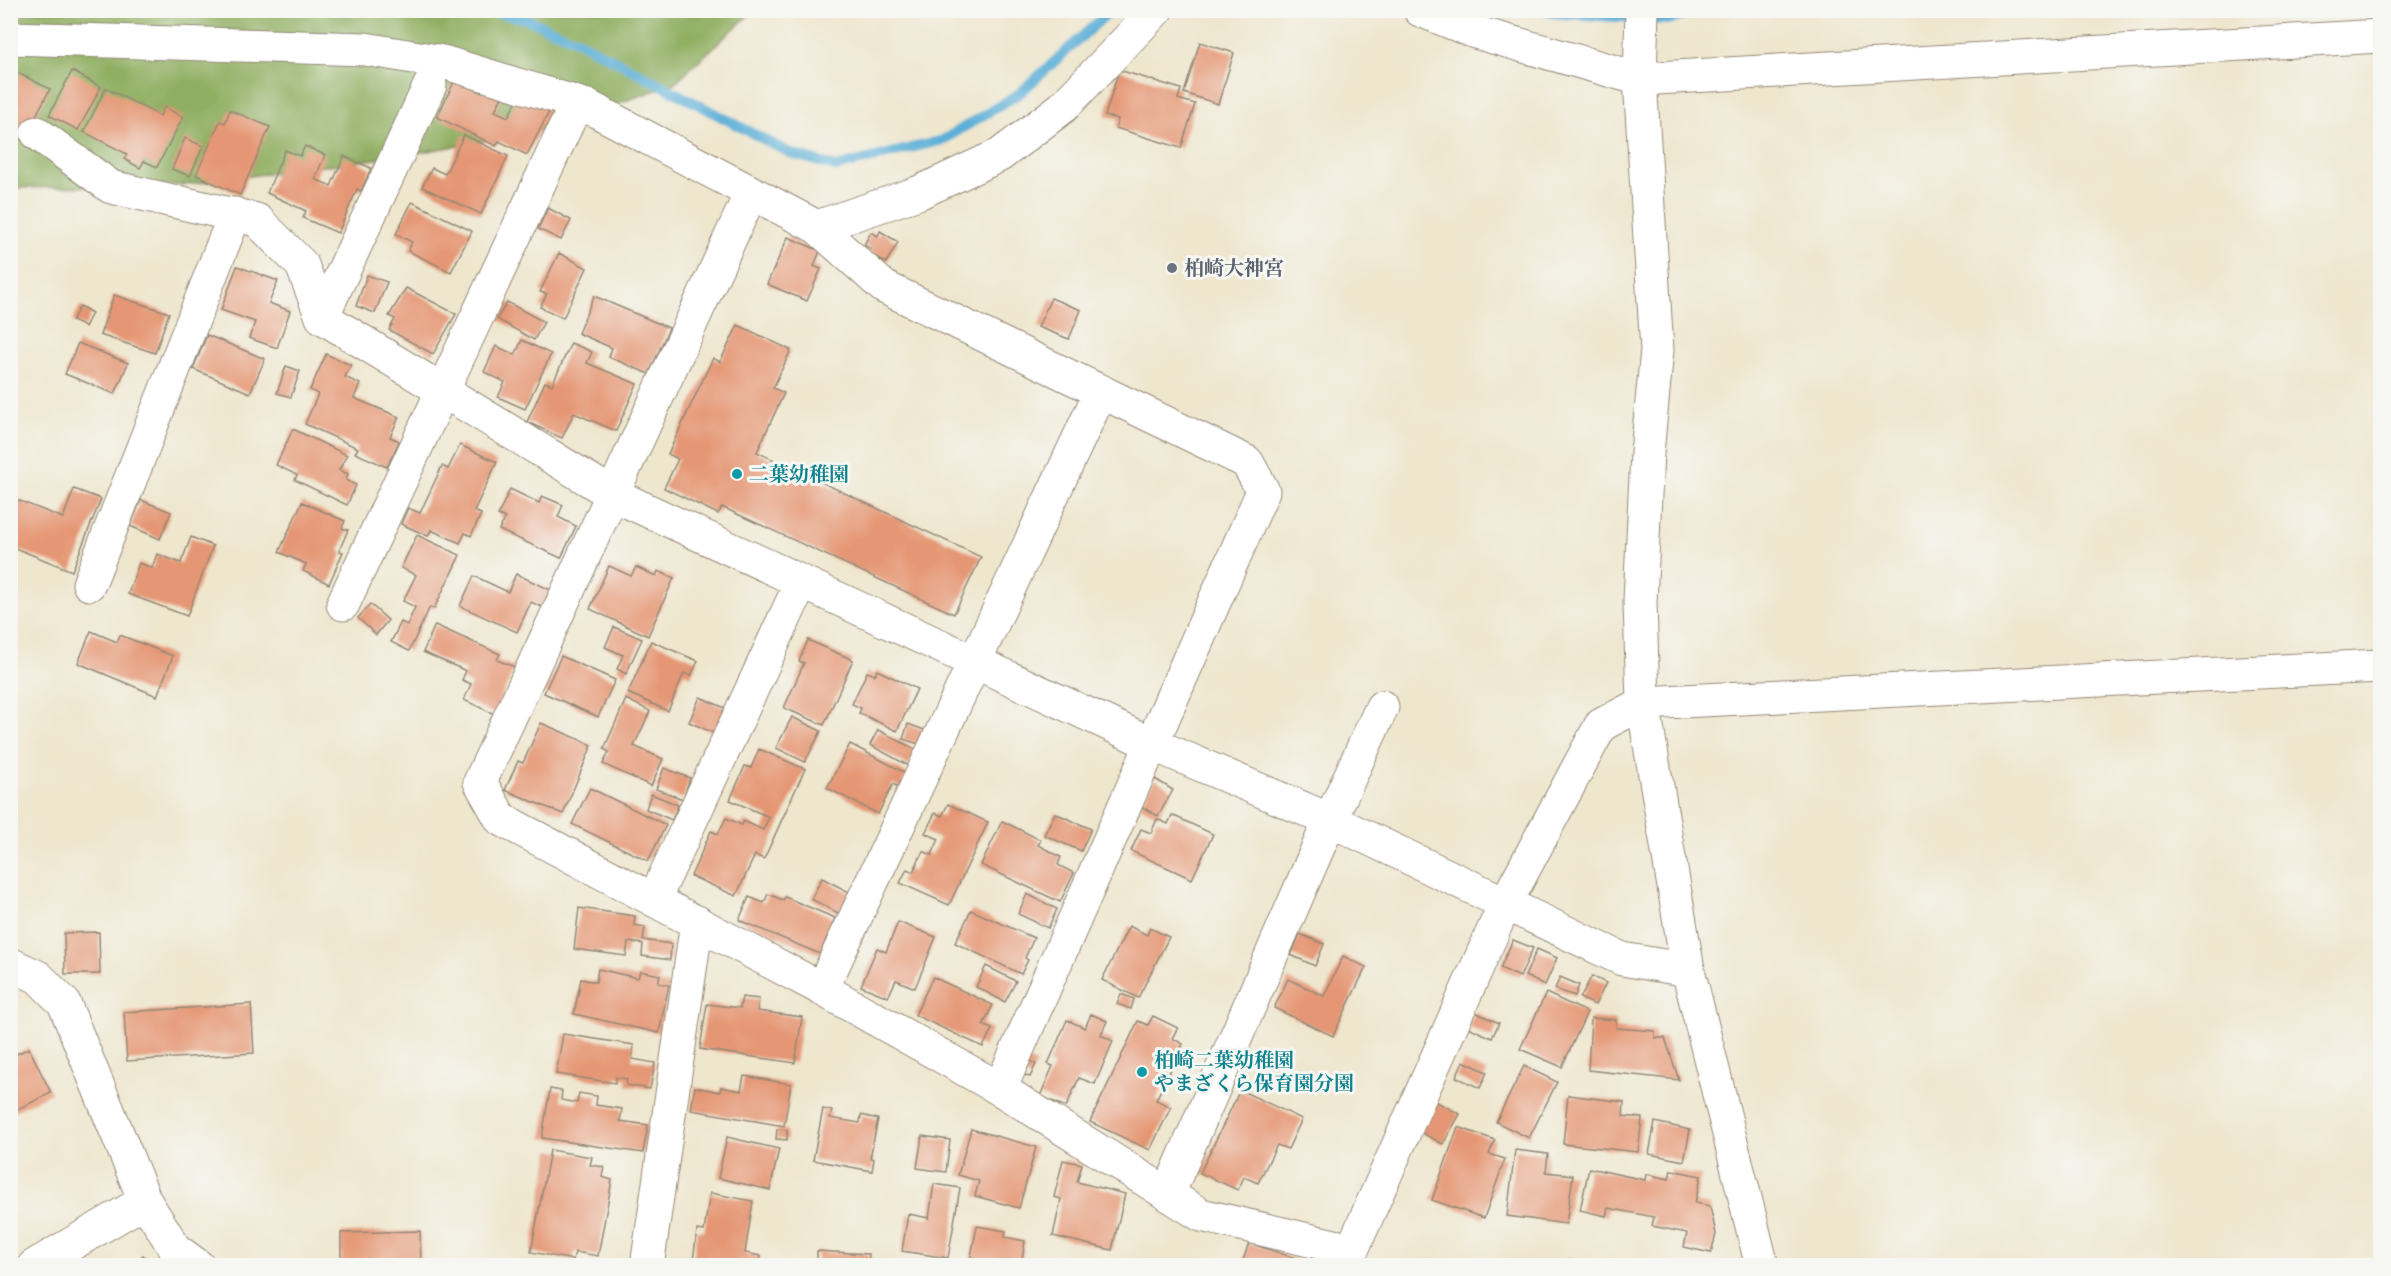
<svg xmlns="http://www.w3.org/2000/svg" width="2391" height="1276" font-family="'IM FELL Double Pica','Noto Serif JP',serif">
<rect width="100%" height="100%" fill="#f6f6f2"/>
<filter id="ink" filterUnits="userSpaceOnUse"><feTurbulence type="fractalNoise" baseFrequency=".0167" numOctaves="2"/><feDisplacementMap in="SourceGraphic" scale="12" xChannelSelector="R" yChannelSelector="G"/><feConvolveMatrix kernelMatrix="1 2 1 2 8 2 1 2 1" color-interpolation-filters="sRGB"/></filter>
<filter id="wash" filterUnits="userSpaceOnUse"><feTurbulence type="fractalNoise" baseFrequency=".008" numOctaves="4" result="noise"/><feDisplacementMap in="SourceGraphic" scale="24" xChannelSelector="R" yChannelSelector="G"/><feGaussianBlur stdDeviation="1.35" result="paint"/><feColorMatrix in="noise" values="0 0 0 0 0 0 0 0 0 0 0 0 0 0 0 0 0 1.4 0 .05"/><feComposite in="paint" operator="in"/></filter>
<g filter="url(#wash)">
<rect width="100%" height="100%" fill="#eee6cd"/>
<polygon fill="#90af62" stroke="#666c40" stroke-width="1.5" points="10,11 751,11 749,15 673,84 540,131 405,155 184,185 11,188"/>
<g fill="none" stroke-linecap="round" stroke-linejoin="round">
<g stroke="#5bafd7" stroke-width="10">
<polyline points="483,10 526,19 576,40 790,153 836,167 943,140 1020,93 1111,10"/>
<polyline points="1545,10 1552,13 1668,20 1705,10"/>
</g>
</g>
<g id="blocks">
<g fill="#e59775">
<polygon points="1200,42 1234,53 1218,104 1184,93"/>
<polygon points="10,69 50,89 23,140 10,134"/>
<polygon points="1119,70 1181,89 1178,99 1195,104 1181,148 1116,128 1118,119 1105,116"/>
<polygon points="72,71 101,87 78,130 49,115"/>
<polygon points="488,78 507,87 495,111 508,117 520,95 550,110 527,155 499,141 496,146 437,117 455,80 481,92"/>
<polygon points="106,88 160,116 164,107 183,117 157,167 144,161 140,168 124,159 127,154 84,132"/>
<polygon points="230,110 270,127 240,195 196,175 220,121 225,123"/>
<polygon points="464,135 508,156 481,214 422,187 432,168 445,174"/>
<polygon points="185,138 203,146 190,176 172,169"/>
<polygon points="305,146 325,155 315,179 331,186 344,156 371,168 361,191 357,189 338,233 303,218 306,211 267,193 285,150 300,156"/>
<polygon points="412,202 472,231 451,272 408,251 412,242 396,234"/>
<polygon points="548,208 571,220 561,240 538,229"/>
<polygon points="880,231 898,242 886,263 869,253 871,249 864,245 871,232 878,236"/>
<polygon points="788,237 820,251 814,266 821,269 807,301 767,284"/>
<polygon points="559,253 587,268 563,318 540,307 547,294 540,292"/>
<polygon points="237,266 278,281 269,303 290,311 277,348 249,338 255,322 221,310"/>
<polygon points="367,275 387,282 375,313 356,306"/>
<polygon points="406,288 456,314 433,354 389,330 395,319 389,316"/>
<polygon points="114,295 169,313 155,353 100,335"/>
<polygon points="594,296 669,328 649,374 609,357 612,348 578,333"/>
<polygon points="1051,298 1081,310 1069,339 1038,327"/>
<polygon points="507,302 544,322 534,340 497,319"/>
<polygon points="80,306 92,313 85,327 72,321"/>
<polygon points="738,325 791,350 773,388 784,393 757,452 981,557 954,614 722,507 718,514 664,488 678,459 668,454 713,358 720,362"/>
<polygon points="207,335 265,359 250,393 193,369"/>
<polygon points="522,340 551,354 525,409 498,397 505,382 484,372 496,346 515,355"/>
<polygon points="78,343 128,363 115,394 65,374"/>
<polygon points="571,343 592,352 587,363 637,384 616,431 574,413 562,438 527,422 545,382 552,385"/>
<polygon points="326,354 351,365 345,377 360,384 354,398 399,417 390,437 399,441 387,467 355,453 358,448 305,424 318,394 310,390"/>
<polygon points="286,366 300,371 291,397 277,393"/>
<polygon points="293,429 347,455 339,470 348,474 346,480 356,485 347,505 295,480 297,475 276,465"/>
<polygon points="460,445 497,462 474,511 481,514 471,536 465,533 460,543 431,530 428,536 401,524 408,508 420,513 442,466 448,469"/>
<polygon points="74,489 101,499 72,571 10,546 10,497 63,518"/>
<polygon points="510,489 539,503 542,496 563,505 558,517 576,526 561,558 499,530 505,518 498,515"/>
<polygon points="141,500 171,512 160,539 130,526"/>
<polygon points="302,502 345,521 342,528 348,530 339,551 343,552 329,584 303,571 306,564 279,552"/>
<polygon points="417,535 460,555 434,609 430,607 409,651 391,642 401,622 407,625 415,607 403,601 416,575 401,568"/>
<polygon points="191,537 213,546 187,616 128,594 139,563 152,568 157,554 181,563"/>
<polygon points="609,566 631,576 636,567 656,576 658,571 674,578 648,636 590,609"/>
<polygon points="516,574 551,590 542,607 531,602 517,632 460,606 474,576 508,592"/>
<polygon points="370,604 388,620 376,635 358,618"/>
<polygon points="435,625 500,654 497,660 515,667 494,714 464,700 471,684 462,680 466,671 423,652"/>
<polygon points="614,627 642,639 626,674 617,669 623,655 605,647"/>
<polygon points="91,631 117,642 120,635 173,656 157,696 78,663"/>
<polygon points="808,640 853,660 824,725 784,708 804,663 799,661"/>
<polygon points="651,641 698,661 691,676 684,673 668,711 628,693"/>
<polygon points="561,656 615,680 598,717 544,693"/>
<polygon points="877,670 917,689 897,731 859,713 861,708 852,704 867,672 875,675"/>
<polygon points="700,697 727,709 716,734 689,722"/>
<polygon points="626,699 650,711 634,746 663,759 651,786 603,764 609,752 604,749"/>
<polygon points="792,717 821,731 805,762 776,748"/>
<polygon points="541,723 592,745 563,814 505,790 518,761 523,763"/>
<polygon points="908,724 927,731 922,745 903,739"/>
<polygon points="878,730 917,750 909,766 870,745"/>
<polygon points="850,744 908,774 900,788 893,784 878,814 827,788"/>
<polygon points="759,749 805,769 764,859 755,855 736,896 691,876 711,831 718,834 726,818 742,825 744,821 763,830 769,817 730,800 745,766 751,768"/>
<polygon points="664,768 690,778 683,799 656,789"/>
<polygon points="1155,779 1173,790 1158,816 1140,806"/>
<polygon points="590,788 666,825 648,861 572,824"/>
<polygon points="651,794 678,805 672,820 646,809"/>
<polygon points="948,804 988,822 949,905 900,883 907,869 913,872 923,851 932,855 939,839 925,833 935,813 942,816"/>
<polygon points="1055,813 1091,829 1081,851 1044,835"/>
<polygon points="1172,815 1213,834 1192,879 1131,851 1141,829 1151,833 1157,819 1168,824"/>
<polygon points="1002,821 1041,840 1038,845 1061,857 1058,865 1074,873 1060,902 981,865"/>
<polygon points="822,878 853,894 842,915 811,899"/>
<polygon points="768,894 783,900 785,897 835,918 820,954 739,920 749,897 764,903"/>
<polygon points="1027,894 1057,909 1048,928 1018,914"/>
<polygon points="579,908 635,916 634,925 645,927 643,940 671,944 670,960 642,956 643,944 628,942 626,956 574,949"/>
<polygon points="971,910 1034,938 1025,958 1028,960 1021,974 955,943"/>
<polygon points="898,922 936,937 915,988 896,980 888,997 861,986 877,948 886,952"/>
<polygon points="1129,926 1147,935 1150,928 1169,937 1138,998 1102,980"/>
<polygon points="99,932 100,974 65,974 64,933"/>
<polygon points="1300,934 1324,944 1315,966 1291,955"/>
<polygon points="1513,940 1533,948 1520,977 1500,968"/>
<polygon points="1537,949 1557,958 1545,985 1525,976"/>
<polygon points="1343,956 1366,967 1333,1036 1274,1008 1288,979 1324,996"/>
<polygon points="986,966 1016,981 1005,1002 976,987"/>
<polygon points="598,969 638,978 640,971 660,975 658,983 669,985 659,1033 574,1014 581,979 596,982"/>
<polygon points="1592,976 1606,983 1595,1005 1580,998"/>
<polygon points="933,977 993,1005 983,1025 992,1029 983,1047 915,1015"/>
<polygon points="1560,977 1579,985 1575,996 1555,989"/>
<polygon points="1546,993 1587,1012 1562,1067 1520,1049"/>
<polygon points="1121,994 1134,999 1131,1009 1117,1004"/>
<polygon points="742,997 759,999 757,1011 802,1017 795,1063 700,1049 707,1004 740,1008"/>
<polygon points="251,1004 254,1053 127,1061 124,1012"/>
<polygon points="1475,1012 1499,1023 1492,1038 1468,1027"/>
<polygon points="1091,1014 1107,1021 1101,1035 1113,1041 1095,1084 1079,1078 1066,1107 1040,1096 1053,1066 1048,1064 1067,1020 1085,1028"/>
<polygon points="1153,1016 1178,1028 1172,1038 1183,1044 1156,1100 1171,1107 1150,1150 1090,1122 1138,1021 1148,1025"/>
<polygon points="1591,1018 1616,1020 1616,1028 1655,1031 1655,1038 1665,1038 1679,1080 1588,1070"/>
<polygon points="563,1034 634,1045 632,1059 655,1063 650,1089 626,1085 627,1079 616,1077 615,1083 556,1074"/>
<polygon points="29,1048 51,1093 10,1113 10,1057"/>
<polygon points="1026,1059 1036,1064 1030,1077 1019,1073"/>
<polygon points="1463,1061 1487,1072 1480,1088 1456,1077"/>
<polygon points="1524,1066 1557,1082 1529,1138 1496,1122"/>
<polygon points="744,1076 791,1084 784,1126 691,1110 695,1087 720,1092 721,1087 741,1091"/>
<polygon points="550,1089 562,1091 561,1100 577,1103 579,1093 597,1096 596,1105 622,1109 620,1121 648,1125 643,1153 542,1138"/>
<polygon points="1240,1090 1302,1119 1288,1149 1277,1145 1258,1183 1244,1177 1238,1190 1200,1173"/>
<polygon points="1568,1095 1624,1102 1623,1116 1642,1118 1638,1152 1563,1144"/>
<polygon points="1435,1101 1460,1114 1443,1144 1418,1131"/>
<polygon points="823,1109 832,1111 830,1118 860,1123 861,1115 878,1119 870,1158 874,1159 872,1171 813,1160"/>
<polygon points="1655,1122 1690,1130 1684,1161 1649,1154"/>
<polygon points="1458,1127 1495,1140 1489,1154 1505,1159 1484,1218 1432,1200"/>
<polygon points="777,1129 787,1130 787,1140 776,1139"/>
<polygon points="971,1129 1036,1147 1019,1208 975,1196 979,1181 958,1175"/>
<polygon points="922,1136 950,1140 946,1172 917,1168"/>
<polygon points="727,1137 779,1149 770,1190 718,1178"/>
<polygon points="550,1150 592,1157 590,1165 604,1167 602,1177 612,1180 598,1256 575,1252 573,1260 531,1252"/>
<polygon points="1515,1150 1548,1154 1546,1172 1573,1175 1566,1224 1507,1216"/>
<polygon points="1063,1160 1082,1164 1077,1182 1125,1194 1112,1250 1053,1236 1061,1199 1054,1197"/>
<polygon points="1589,1168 1645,1180 1646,1174 1669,1179 1671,1170 1701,1176 1695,1203 1710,1206 1716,1234 1711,1253 1684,1247 1687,1233 1652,1226 1654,1217 1608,1208 1606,1216 1580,1210"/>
<polygon points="934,1184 960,1188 948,1258 902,1251 908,1214 929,1218"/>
<polygon points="710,1193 753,1201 745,1253 761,1256 759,1266 724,1266 693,1261 697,1230 704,1231"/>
<polygon points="977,1226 1006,1231 1005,1237 1025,1241 1021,1266 969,1266"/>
<polygon points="420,1231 421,1266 341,1266 341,1233"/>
<polygon points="1249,1243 1295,1258 1293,1266 1241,1266"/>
<polygon points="817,1251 869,1254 868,1266 817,1266"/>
<polygon points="143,1255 153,1266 132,1266"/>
<polygon points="1307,1257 1320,1261 1319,1266 1304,1266"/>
<polygon points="1604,1259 1624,1265 1624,1266 1602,1266"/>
<polygon points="1569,1260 1593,1264 1593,1266 1568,1266"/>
</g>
</g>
</g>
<g filter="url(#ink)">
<use href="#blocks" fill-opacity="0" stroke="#948876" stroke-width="1.5"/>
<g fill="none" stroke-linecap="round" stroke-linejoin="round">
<defs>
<g id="street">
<polyline points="1420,10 1475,32 1640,79 2380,36"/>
<polyline points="1642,10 1640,79 1657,350 1647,453 1640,602 1643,703 1688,970 1762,1266"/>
<polyline points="10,38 365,49 443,62 587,106 817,227 884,287 1247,462 1263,491 1000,1089"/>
<polyline points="37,133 111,187 257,220 302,265 322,317 614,495 1152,744 1330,820 1622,959 1688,970"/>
<polyline points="751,193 480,782 501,819 822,989 1000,1089 1201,1215 1352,1250 1505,904 1601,725 1643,703 2380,666"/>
<polyline points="817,227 918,193 1000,155 1063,107 1156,10"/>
<polyline points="322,317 430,85"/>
<polyline points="89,584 235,214"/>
<polyline points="343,604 572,113 587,106"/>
<polyline points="654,900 801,583"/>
<polyline points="10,964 38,977 64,1003 145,1201 176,1250 198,1266"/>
<polyline points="822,989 1101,391"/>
<polyline points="1168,1194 1330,820 1382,707"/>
<polyline points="34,1266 145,1201"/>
<polyline points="647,1266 697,922"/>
</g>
</defs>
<use href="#street" stroke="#948876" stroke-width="35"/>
<use href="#street" stroke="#fff" stroke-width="33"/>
</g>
</g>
<circle fill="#6b7280" stroke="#f6f6f2" stroke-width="2" cx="1172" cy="268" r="6"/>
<g fill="#0f9aa8" stroke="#f6f6f2" stroke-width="2">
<circle cx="737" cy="474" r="6"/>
<circle cx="1142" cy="1072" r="6"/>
</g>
<g text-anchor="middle" stroke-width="6" stroke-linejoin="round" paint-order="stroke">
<g font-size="20" font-weight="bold" fill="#5b616d" stroke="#f6f6f2" text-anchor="start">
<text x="1184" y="275">柏崎大神宮</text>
</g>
<g font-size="20" font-weight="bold" fill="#0d838f" stroke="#f6f6f2" text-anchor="start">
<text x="749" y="481">二葉幼稚園</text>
<text x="1154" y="1067">柏崎二葉幼稚園<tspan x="1154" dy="23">やまざくら保育園分園</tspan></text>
</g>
</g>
<rect width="2391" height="1276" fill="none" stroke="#f6f6f2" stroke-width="36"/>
</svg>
